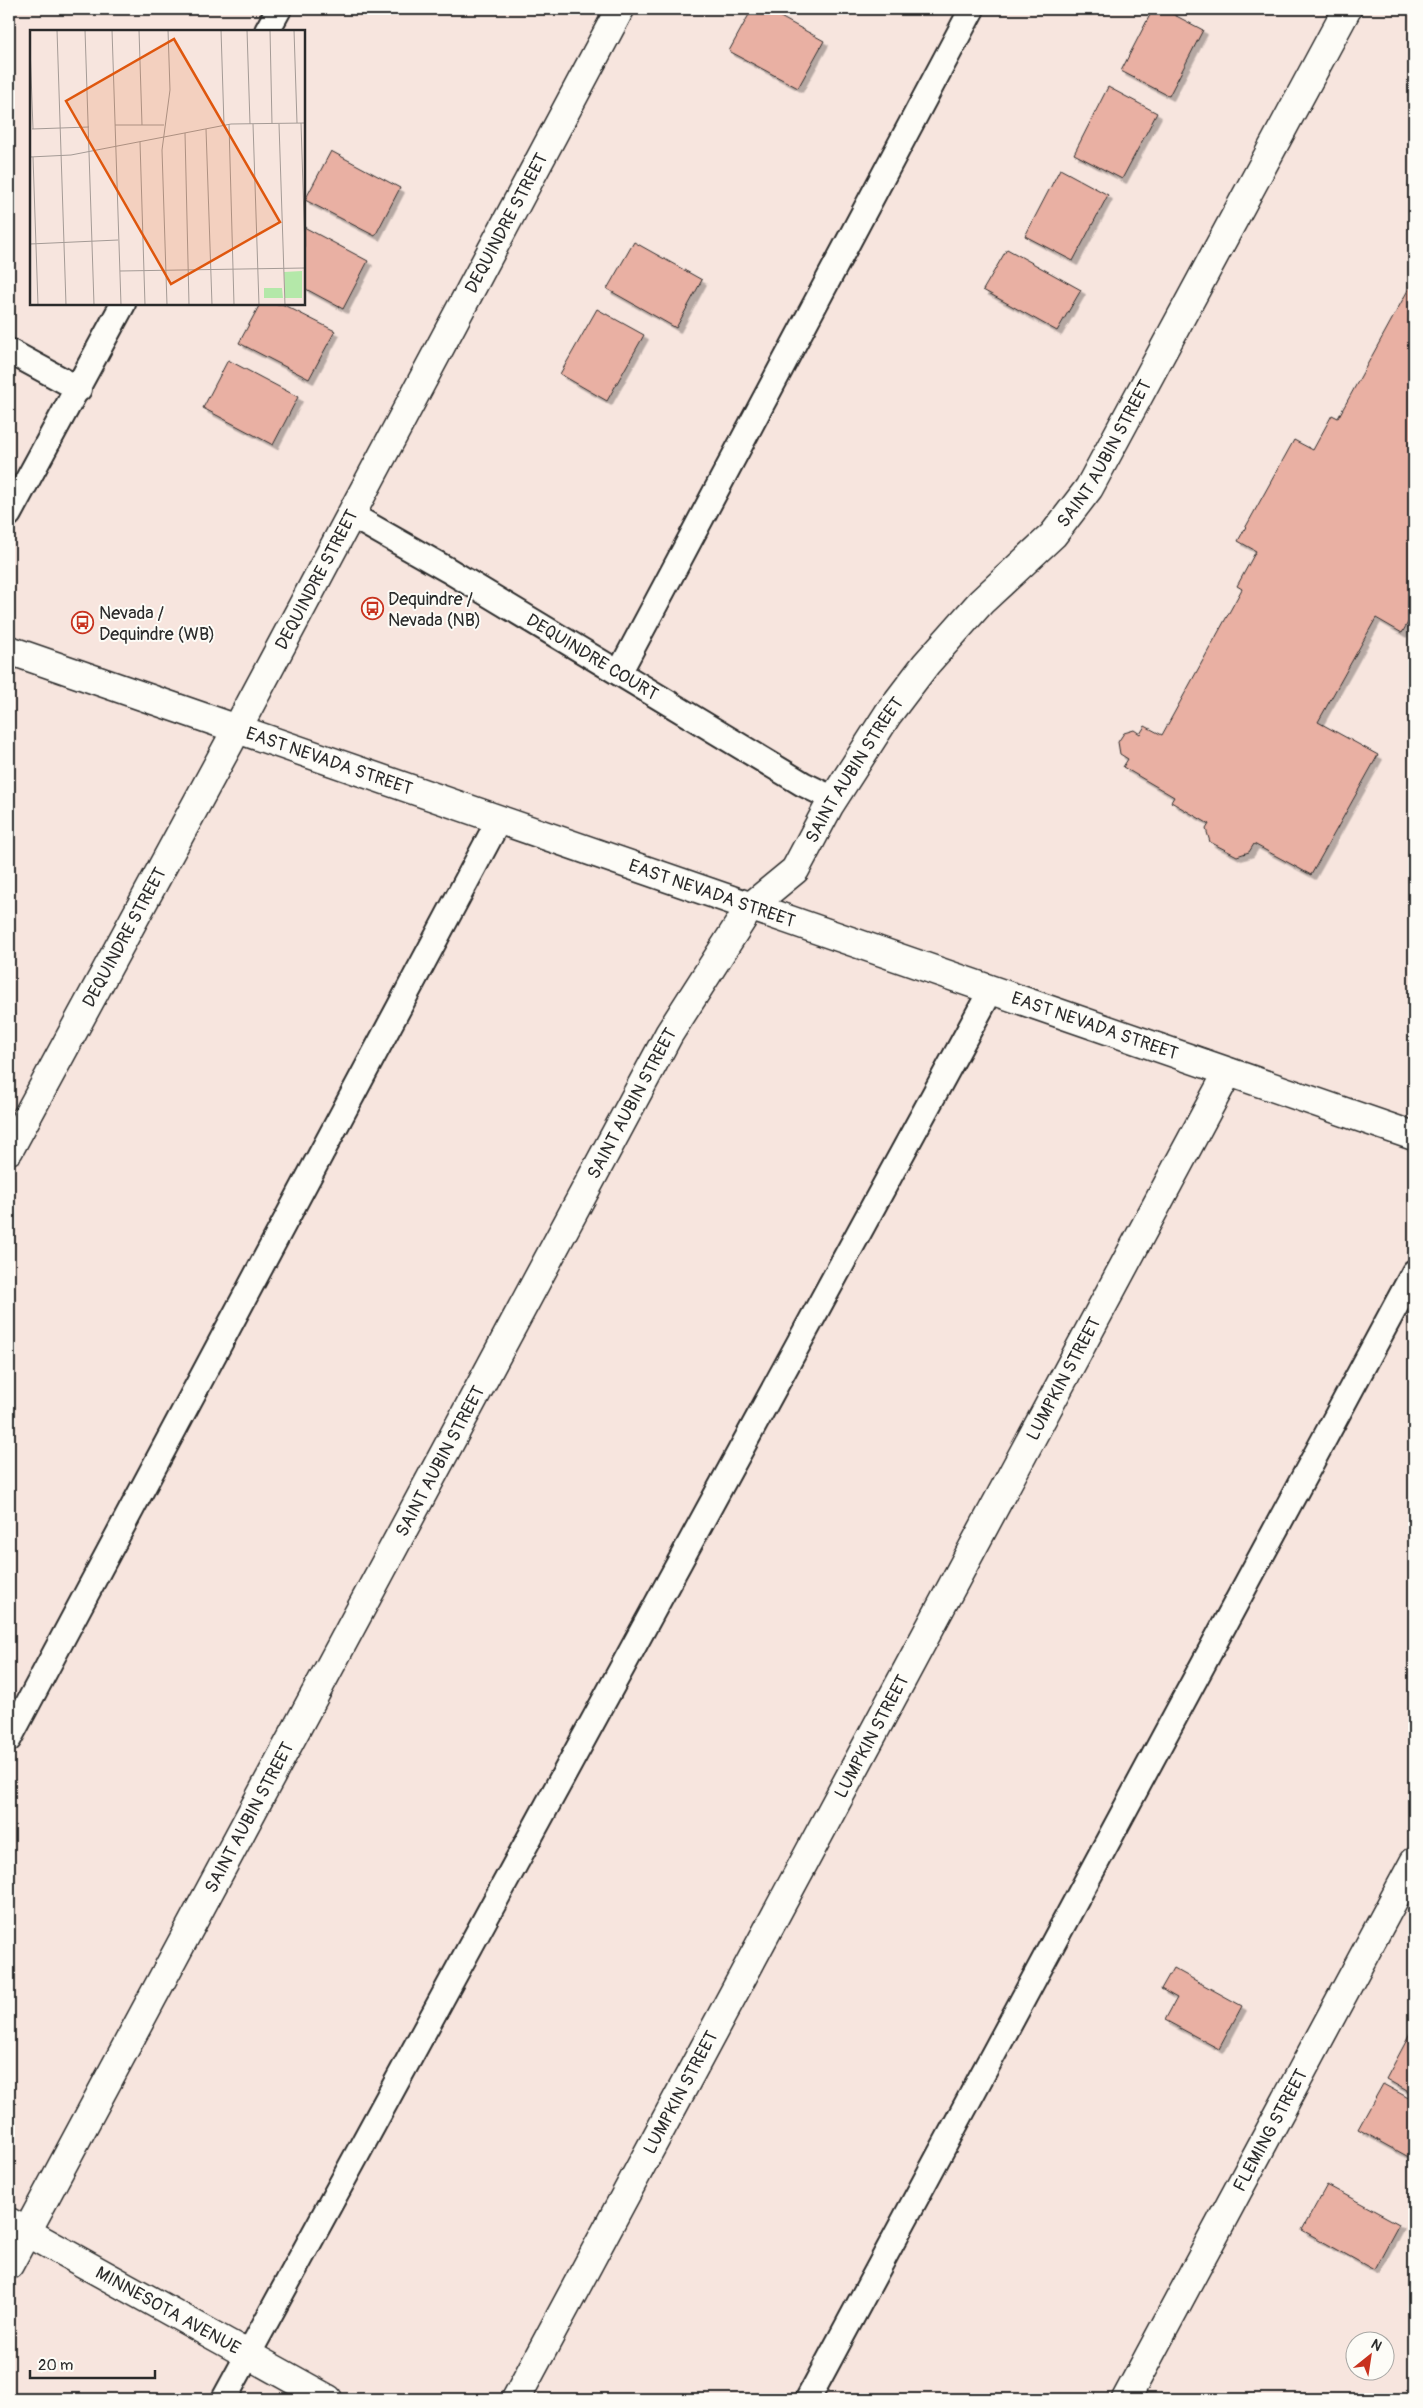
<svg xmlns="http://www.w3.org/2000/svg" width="1423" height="2408" font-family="Pangolin,sans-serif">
<defs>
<filter id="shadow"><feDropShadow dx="4.5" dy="4.5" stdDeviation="0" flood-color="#0004"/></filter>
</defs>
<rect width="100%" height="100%" fill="#f7e5de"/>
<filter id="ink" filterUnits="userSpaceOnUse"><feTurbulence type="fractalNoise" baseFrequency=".02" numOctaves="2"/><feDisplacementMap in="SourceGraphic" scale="10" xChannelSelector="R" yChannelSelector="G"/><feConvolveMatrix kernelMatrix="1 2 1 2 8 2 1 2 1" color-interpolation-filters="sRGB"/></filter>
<g filter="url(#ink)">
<g fill="#e9b0a3" stroke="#2b2b2b" filter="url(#shadow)">
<polygon points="752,9 766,9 824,41 798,88 729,51"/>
<polygon points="1153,9 1163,9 1203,30 1169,96 1121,71"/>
<polygon points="1108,87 1157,113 1122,179 1074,154"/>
<polygon points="331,151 400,188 375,236 305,200"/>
<polygon points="1060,169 1108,195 1073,261 1025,236"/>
<polygon points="304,227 368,261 343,309 304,288"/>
<polygon points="634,242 702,280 676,328 607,289"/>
<polygon points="1007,249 1081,290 1057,331 983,290"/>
<polygon points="1414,279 1414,612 1402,633 1376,618 1318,722 1378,755 1311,875 1254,844 1249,852 1237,856 1210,842 1206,829 1209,824 1171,802 1174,797 1123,767 1128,759 1120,754 1118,742 1124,733 1134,730 1140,734 1145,726 1162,735 1242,589 1237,586 1256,551 1238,541 1294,440 1313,450 1332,415 1338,418"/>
<polygon points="260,304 282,304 335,331 309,379 239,343"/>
<polygon points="597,309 644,335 607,401 560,374"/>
<polygon points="228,360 298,397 273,445 203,408"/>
<polygon points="1173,1968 1242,2006 1219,2049 1165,2020 1177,1998 1161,1989"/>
<polygon points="1410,2034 1414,2036 1414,2095 1386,2079"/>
<polygon points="1383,2084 1414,2101 1414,2160 1358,2129"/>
<polygon points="1327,2185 1399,2224 1374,2270 1302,2230"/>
</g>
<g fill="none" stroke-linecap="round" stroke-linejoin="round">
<defs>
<g id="service">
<polyline points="267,31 279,9"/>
<polyline points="9,351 79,389"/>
<polyline points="9,514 123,304"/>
<path id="s1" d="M351,515L448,570L803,784L834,799"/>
<polyline points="619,673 972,9"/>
<polyline points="9,1739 499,820"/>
<polyline points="224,2399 991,990"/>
<polyline points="808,2399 1414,1272"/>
</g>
<g id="minor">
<path id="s2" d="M9,2222L328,2399"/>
<path id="s3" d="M9,2265L669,1034L750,907L795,870L829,806L888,714L926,664L981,602L1053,535L1089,488L1347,9"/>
<path id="s4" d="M516,2399L1228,1072"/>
<path id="s5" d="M1126,2399L1414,1862"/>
</g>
<g id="tertiary">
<path id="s6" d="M9,650L1414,1136"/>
<path id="s7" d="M9,1150L237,729L620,9"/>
</g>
</defs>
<use href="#service" stroke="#2b2b2b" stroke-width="28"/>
<use href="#minor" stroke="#2b2b2b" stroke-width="31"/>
<use href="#tertiary" stroke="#2b2b2b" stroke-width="31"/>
<use href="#service" stroke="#fdfcf7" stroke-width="24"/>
<use href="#minor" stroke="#fdfcf7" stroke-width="28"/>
<use href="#tertiary" stroke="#fdfcf7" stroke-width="28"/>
</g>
</g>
<defs>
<symbol id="bus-ring" viewBox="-11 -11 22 22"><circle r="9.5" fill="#fdfcf7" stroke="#c8321e" stroke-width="1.5"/><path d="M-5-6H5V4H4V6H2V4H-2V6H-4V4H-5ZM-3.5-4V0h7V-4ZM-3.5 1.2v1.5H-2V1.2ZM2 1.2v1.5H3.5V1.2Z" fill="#c8321e"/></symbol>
</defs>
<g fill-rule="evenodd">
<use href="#bus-ring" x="360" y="596" width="25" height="25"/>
<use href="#bus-ring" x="70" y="610" width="25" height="25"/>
</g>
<g text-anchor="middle" stroke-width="4" stroke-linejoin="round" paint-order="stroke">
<g font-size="18" fill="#2b2b2b" stroke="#fdfcf7">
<text dy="6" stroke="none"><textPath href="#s7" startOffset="1052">DEQUINDRE STREET</textPath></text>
<text dy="6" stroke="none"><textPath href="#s3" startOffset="2128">SAINT AUBIN STREET</textPath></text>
<text dy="6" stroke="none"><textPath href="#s7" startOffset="648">DEQUINDRE STREET</textPath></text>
<text dy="6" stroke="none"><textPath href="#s1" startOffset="280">DEQUINDRE COURT</textPath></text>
<text dy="6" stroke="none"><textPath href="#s6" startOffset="339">EAST NEVADA STREET</textPath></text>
<text dy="6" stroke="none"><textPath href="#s3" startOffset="1722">SAINT AUBIN STREET</textPath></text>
<text dy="6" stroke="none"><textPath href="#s6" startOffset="744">EAST NEVADA STREET</textPath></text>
<text dy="6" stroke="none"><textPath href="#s7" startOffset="242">DEQUINDRE STREET</textPath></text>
<text dy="6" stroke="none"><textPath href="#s6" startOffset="1149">EAST NEVADA STREET</textPath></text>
<text dy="6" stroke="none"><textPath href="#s3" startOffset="1318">SAINT AUBIN STREET</textPath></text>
<text dy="6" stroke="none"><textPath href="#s4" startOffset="1158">LUMPKIN STREET</textPath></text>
<text dy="6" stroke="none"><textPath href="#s3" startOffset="912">SAINT AUBIN STREET</textPath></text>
<text dy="6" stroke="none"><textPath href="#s4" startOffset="752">LUMPKIN STREET</textPath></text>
<text dy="6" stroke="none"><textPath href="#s3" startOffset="508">SAINT AUBIN STREET</textPath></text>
<text dy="6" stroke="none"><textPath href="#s4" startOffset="348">LUMPKIN STREET</textPath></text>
<text dy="6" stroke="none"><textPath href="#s5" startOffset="305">FLEMING STREET</textPath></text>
<text dy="6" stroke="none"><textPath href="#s2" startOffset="182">MINNESOTA AVENUE</textPath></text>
</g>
<g font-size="18" fill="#2b2b2b" stroke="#fdfcf7" text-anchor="start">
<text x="388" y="605">Dequindre /<tspan x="388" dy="21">Nevada (NB)</tspan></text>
<text x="99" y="619">Nevada /<tspan x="99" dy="21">Dequindre (WB)</tspan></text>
</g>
</g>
<g transform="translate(30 30)">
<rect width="275" height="275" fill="#f7e5de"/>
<path d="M272,241V268H255L254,242ZM234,258H252L253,268H234Z" fill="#b4e8a9"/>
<path fill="none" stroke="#a59b96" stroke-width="1" d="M27,0L36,275M55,0L64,275M82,0L91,275M109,0L112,95M191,0L194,95M217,0L220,94M240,0L242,94M264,0L267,93M0,16L3,99M271,93L275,220M199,94L204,275M223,94L229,275M249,94L255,275M85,95H134M2,99L59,97M176,99L182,275M155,103L159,275M110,112L115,275M0,127L41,125L201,94L275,93M3,127L8,275M0,214L88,210M90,241L275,238M137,275L132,120L140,60L138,0"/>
<path fill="#df570e" fill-opacity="0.15" stroke="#df570e" stroke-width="2.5" d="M144,9L250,192L141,254L36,71Z"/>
<rect width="275" height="275" fill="none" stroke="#2b2b2b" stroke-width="2.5"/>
</g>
<rect width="1423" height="2408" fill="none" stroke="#fdfcf7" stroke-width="30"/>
<rect x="15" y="15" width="1393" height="2378" fill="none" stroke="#2b2b2b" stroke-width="2" filter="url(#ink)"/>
<g transform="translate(1370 2356) rotate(30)"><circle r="24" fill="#fdfcf7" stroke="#a9a8a5"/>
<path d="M0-4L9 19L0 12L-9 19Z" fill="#c8321e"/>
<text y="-8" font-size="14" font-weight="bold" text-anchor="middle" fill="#2b2b2b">N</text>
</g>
<path d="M30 2370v8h125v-8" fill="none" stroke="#2b2b2b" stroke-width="2.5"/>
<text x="38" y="2370" font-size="15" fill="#2b2b2b" stroke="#fdfcf7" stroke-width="4" paint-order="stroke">20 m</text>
</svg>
